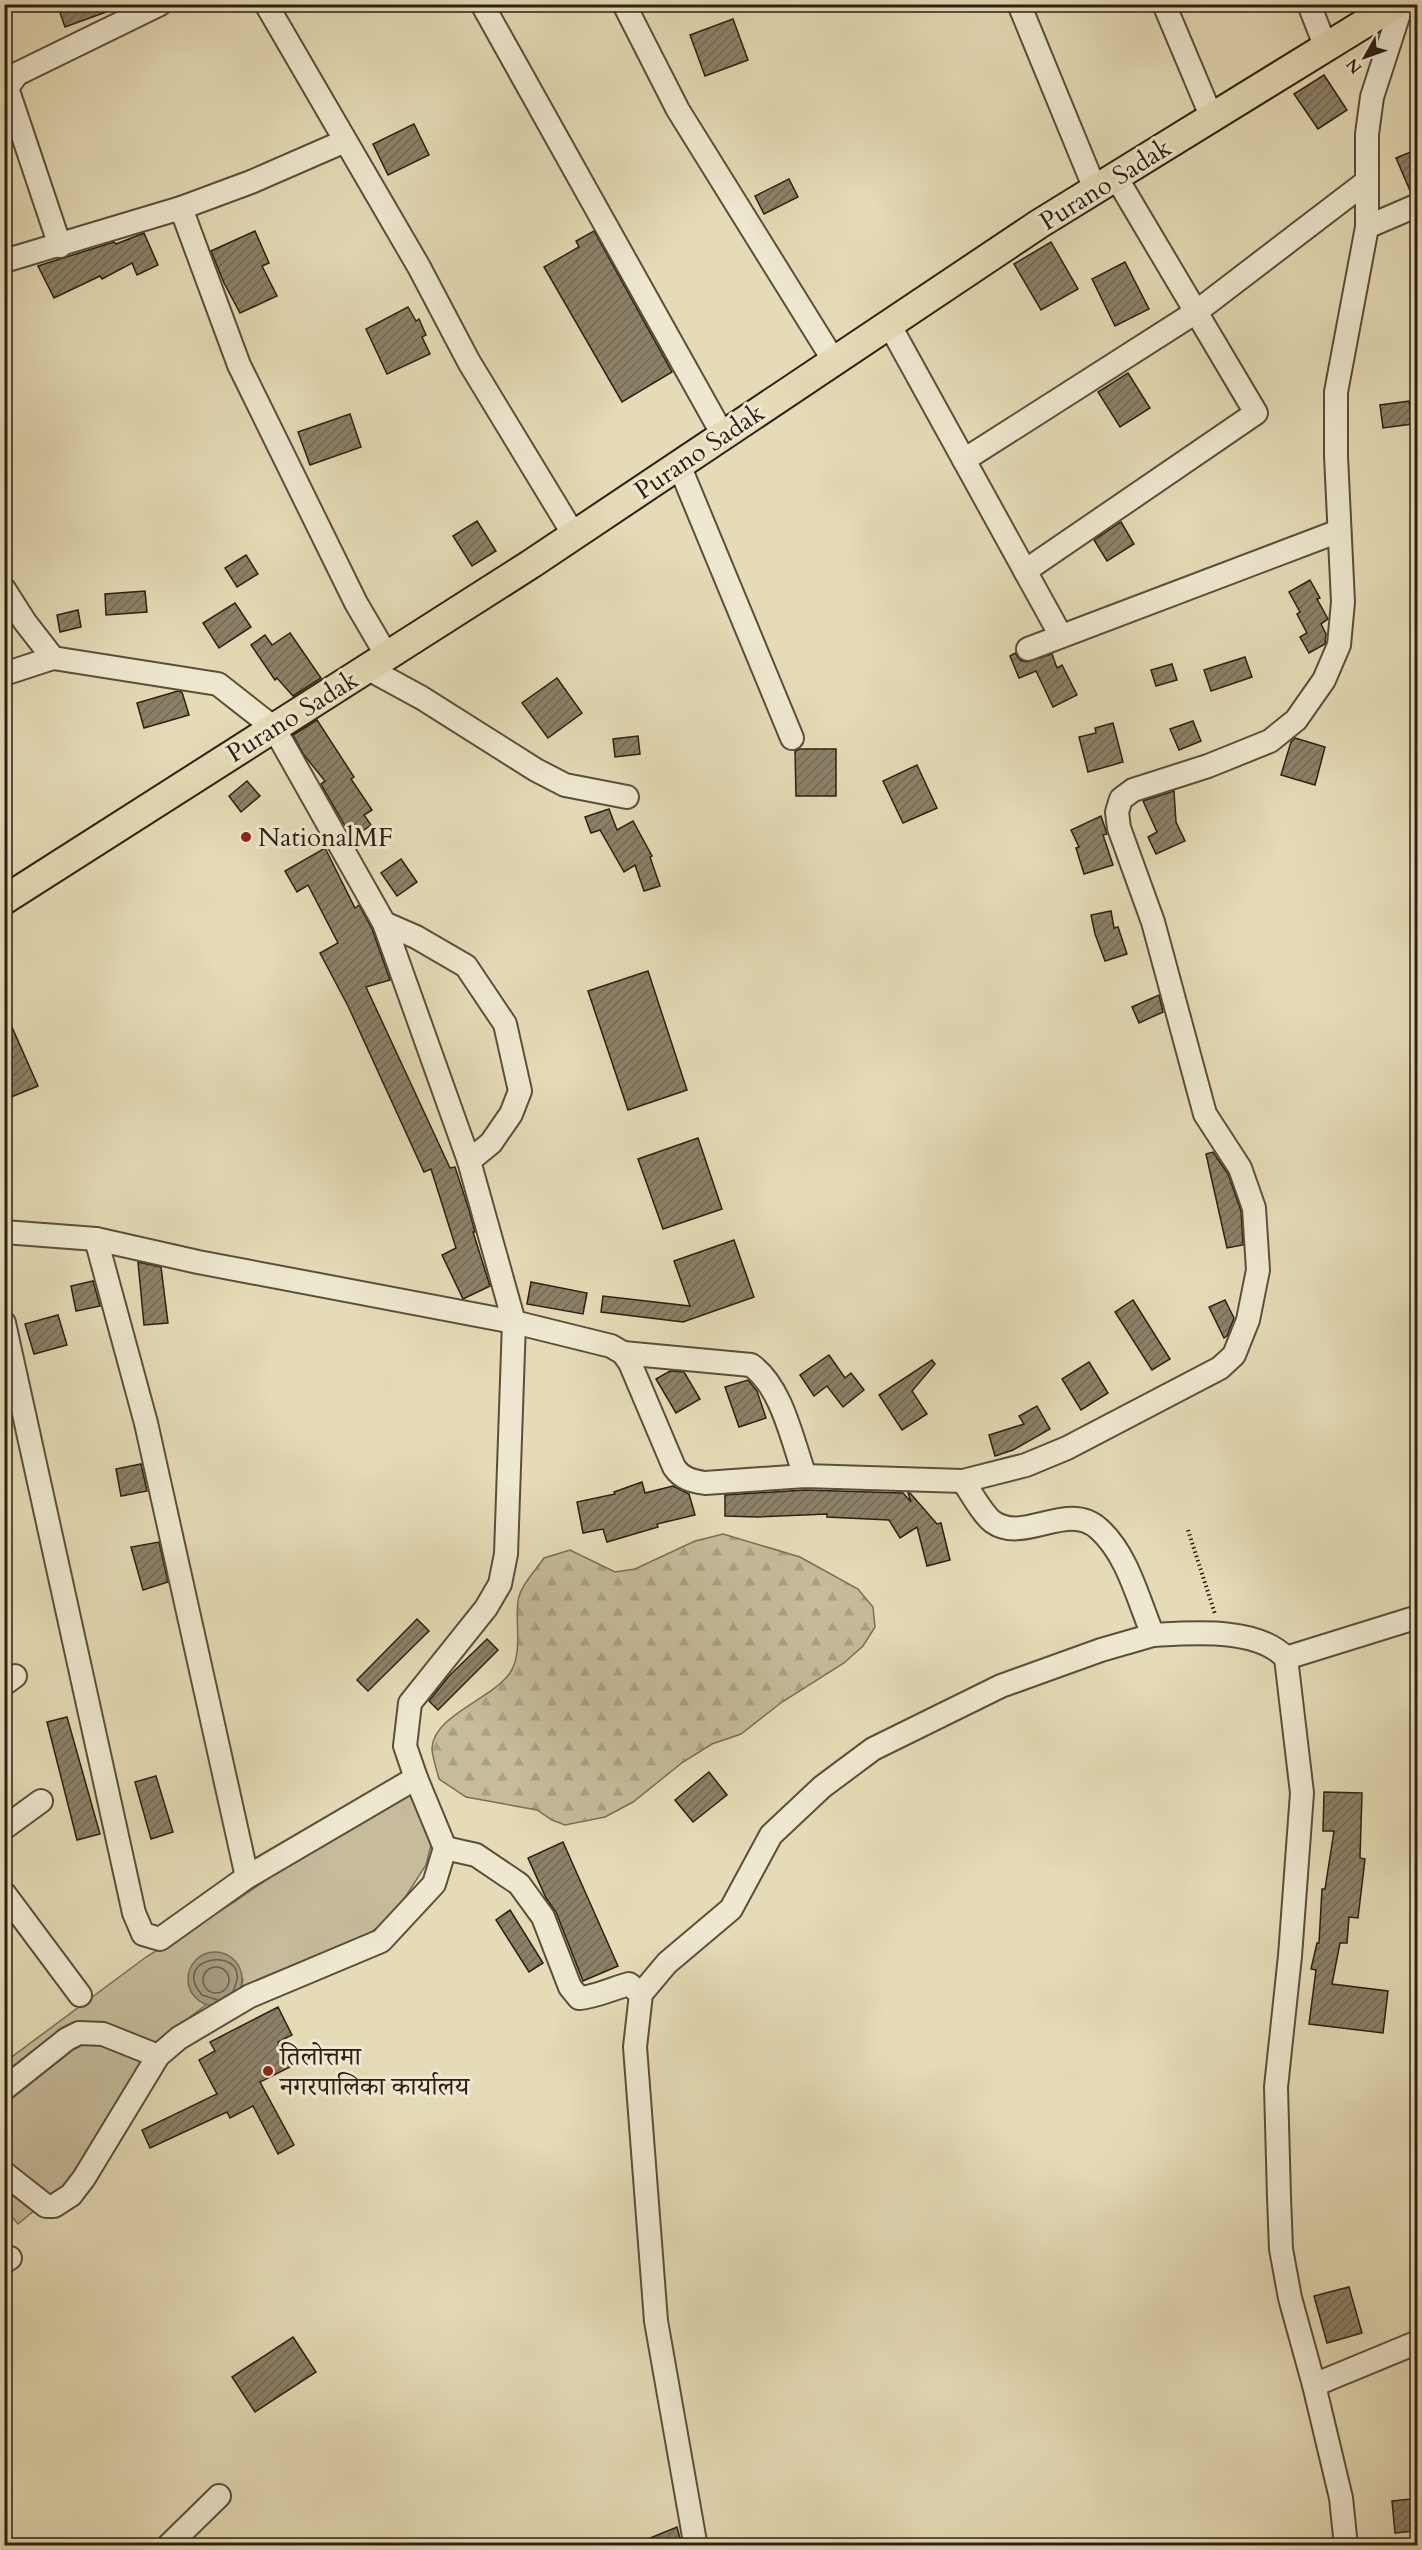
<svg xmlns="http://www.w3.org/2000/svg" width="1422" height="2550" font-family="Cardo,'Noto Serif Devanagari',serif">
<defs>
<pattern id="forest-firs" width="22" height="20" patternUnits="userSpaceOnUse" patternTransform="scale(1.5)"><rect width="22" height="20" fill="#c6bb9a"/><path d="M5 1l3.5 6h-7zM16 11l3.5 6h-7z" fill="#aaa084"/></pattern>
<pattern id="building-hatch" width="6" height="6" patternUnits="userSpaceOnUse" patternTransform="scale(1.5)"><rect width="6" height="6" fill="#8c8168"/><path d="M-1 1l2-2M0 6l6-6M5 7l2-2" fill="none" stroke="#736954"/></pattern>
</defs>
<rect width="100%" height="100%" fill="#e5dbb6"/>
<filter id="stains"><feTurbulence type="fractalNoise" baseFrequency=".00333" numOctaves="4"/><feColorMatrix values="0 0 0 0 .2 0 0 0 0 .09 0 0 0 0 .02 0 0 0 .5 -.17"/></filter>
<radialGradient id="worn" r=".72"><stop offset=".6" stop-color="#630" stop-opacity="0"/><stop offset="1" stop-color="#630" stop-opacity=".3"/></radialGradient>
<polygon fill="#c6bb9a" stroke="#796e56" stroke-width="1.5" points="410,1794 432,1841 426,1865 395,1913 364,1938 241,1988 243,1979 189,1985 192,1993 206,2005 178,2026 83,2170 18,2224 5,2209 5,2062 146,1957 234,1902 333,1834"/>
<path fill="url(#forest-firs)" stroke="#796e56" stroke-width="1.5" d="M723,1534L800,1557L858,1589L873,1607L875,1627L863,1646L844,1663L782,1702L741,1734L712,1744L683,1762L633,1802L605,1817L565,1825L552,1820L537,1810L466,1797L439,1779C437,1770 432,1757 432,1748C434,1715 491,1700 510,1673C523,1653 515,1624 518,1601C520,1586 536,1570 544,1558L570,1550L615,1572L635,1569L695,1541Z"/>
<circle fill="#a69b7f" stroke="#756a54" stroke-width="1.5" cx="215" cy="1979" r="27"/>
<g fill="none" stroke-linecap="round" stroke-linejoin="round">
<g stroke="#695e49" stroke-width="1.5">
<circle cx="216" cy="1980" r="13"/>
<path d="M218,2000L202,1995C167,1954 257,1944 233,1991"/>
</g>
</g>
<g fill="url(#building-hatch)" stroke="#2c2013" stroke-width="1.5">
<polygon points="57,4 120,4 120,7 65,27"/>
<polygon points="733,19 748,60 705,76 690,35"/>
<polygon points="1324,75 1347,110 1318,129 1294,94"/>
<polygon points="414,124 429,155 388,175 373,144"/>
<polygon points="1418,149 1418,192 1411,193 1396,158"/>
<polygon points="789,179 798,197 764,214 755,196"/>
<polygon points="255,231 269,263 262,266 277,296 240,313 224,283 211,251"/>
<polygon points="594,231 672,372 622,402 544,267 579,247 576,241"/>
<polygon points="144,233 158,265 137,275 132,263 102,279 100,276 54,298 38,266 114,242 116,244"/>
<polygon points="1051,242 1078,289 1041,310 1014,264"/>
<polygon points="1125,262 1149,309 1115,326 1092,279"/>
<polygon points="408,307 416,321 419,319 426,335 422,337 430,354 387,374 366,329"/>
<polygon points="1128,373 1150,408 1120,427 1098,392"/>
<polygon points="1409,401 1412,424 1383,428 1380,405"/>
<polygon points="350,414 361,447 310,465 298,432"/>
<polygon points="477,521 496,551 472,566 453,536"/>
<polygon points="1121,522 1134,544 1107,561 1094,540"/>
<polygon points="246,555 258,574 237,587 225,568"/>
<polygon points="1310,580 1320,598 1317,599 1328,619 1321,624 1326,634 1325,644 1309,653 1300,637 1307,633 1297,614 1300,612 1289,592"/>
<polygon points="145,591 147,612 106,615 105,594"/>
<polygon points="235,603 251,627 219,648 203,623"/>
<polygon points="78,610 81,627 60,632 57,615"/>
<polygon points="290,633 321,678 293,696 277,678 275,680 251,645 265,635 272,645"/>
<polygon points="1015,653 1020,660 1026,662 1052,654 1057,668 1062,665 1077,695 1053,707 1036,671 1019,678 1010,656"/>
<polygon points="1245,657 1252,677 1211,691 1204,670"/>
<polygon points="1172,664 1177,680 1156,686 1151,670"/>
<polygon points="557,678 582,713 548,738 522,703"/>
<polygon points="178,691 182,692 189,715 144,728 137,703"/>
<polygon points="317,720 354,777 351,779 372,810 364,815 371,825 352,838 321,784 325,781 304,755 293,735"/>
<polygon points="1193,721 1201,741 1179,750 1170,729"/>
<polygon points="1113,723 1123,762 1088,772 1079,737 1096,733 1095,728"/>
<polygon points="638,736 640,754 615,757 613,739"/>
<polygon points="1295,738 1325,747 1315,785 1281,775 1291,742"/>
<polygon points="799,749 836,749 836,796 796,796 795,751"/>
<polygon points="917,765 937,808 903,823 883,781"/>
<polygon points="247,781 260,796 241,812 229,796"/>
<polygon points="1174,791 1176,822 1185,841 1156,854 1148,837 1157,832 1143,801"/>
<polygon points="609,809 617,830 633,821 652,856 650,857 660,886 644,891 635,865 624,872 600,830 591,833 585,817"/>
<polygon points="1101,816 1107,834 1103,835 1113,865 1084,874 1076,848 1079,847 1071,830"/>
<polygon points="325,848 355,908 359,905 372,929 390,980 366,987 450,1168 455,1167 469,1210 475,1232 473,1232 490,1286 463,1299 442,1255 456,1248 431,1169 424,1172 348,1006 320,953 338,943 308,885 297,892 285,871"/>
<polygon points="401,859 417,882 397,896 381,873"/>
<polygon points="1111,911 1114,928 1118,927 1127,954 1105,961 1095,934 1091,915"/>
<polygon points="648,971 687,1090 628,1110 588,991"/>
<polygon points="1159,995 1163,1012 1139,1023 1132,1007"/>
<polygon points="4,1009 38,1086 4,1100"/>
<polygon points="698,1138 722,1209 663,1229 638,1159"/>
<polygon points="1213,1152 1228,1174 1241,1211 1243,1245 1227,1248 1206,1154"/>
<polygon points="734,1240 754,1297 683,1322 601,1312 603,1296 690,1306 674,1261"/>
<polygon points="138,1262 161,1267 168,1323 144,1325"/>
<polygon points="93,1281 100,1306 76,1311 71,1286"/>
<polygon points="531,1282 587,1293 583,1314 527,1304"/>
<polygon points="1133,1300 1170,1359 1152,1370 1115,1312"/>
<polygon points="1225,1300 1234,1318 1227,1336 1224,1338 1209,1307"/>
<polygon points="58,1315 67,1345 34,1354 25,1324"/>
<polygon points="829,1355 845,1378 851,1373 864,1390 843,1407 827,1386 814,1396 800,1375"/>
<polygon points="932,1360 935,1364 912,1391 927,1414 902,1430 879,1395"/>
<polygon points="1089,1362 1108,1393 1081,1410 1062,1379"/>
<polygon points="670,1371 684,1372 700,1399 676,1413 656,1379"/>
<polygon points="748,1380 757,1391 766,1418 739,1427 725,1387"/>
<polygon points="1037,1406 1050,1429 1013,1450 995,1456 989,1435 1024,1424 1019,1416"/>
<polygon points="141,1464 147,1491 121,1496 116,1469"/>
<polygon points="642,1482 645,1493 673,1486 689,1494 695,1515 657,1524 658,1527 607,1542 603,1529 583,1533 577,1502 615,1494 614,1492"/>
<polygon points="805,1490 903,1493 911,1502 908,1493 910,1493 937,1524 941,1523 950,1560 927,1566 917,1527 900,1538 889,1520 827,1517 827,1514 758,1517 725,1516 725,1495"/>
<polygon points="159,1542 168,1582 143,1590 131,1547"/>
<polygon points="417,1619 429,1631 368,1691 357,1680"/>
<polygon points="487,1639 498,1650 438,1710 429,1701 449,1676"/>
<polygon points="67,1717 100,1834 77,1840 47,1722"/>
<polygon points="709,1772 727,1795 693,1822 675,1800"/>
<polygon points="156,1776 173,1832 151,1839 135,1782"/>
<polygon points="1324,1792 1362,1793 1360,1858 1365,1859 1358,1918 1349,1917 1347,1943 1340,1943 1332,1984 1388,1991 1383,2033 1309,2024 1316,1970 1311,1969 1317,1943 1319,1943 1322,1889 1325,1889 1334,1831 1323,1831"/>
<polygon points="563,1842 618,1966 583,1981 556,1912 546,1898 528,1858"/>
<polygon points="510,1910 543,1963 529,1972 496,1920"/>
<polygon points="278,2007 292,2035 278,2042 290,2067 260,2082 294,2145 278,2154 253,2106 230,2118 227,2112 150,2148 142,2130 217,2094 199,2060 215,2051 210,2042"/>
<polygon points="1349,2287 1362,2333 1327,2343 1314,2296"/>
<polygon points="293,2337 316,2372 255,2412 232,2377"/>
<polygon points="1411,2499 1415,2531 1395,2533 1392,2501"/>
<polygon points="677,2527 682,2546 634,2546 633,2545"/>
</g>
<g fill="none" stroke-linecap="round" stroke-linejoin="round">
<defs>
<g id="minor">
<polyline points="266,4 419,267 469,362 574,535"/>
<polyline points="482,4 723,435"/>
<polyline points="624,4 678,110 834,361"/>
<polyline points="1019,4 1095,189"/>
<polyline points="1164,4 1212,118"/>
<polyline points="1309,4 1326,48"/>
<polyline points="181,208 239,365 356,603 387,656"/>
<polyline points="1367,227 1418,205"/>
<polyline points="60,246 7,88 17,74 160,4"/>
<polyline points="4,261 181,208 251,182 345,141"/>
<polyline points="889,324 1061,636"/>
<polyline points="964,460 1196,312 1366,182"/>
<polyline points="679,465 792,738"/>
<polyline points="1025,571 1256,413 1116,177"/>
<polyline points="4,589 25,622 53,658 218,684 274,728 384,923 469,1161 514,1322 506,1554 500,1584 486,1608 410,1703 405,1746 416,1778 445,1848 434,1884 381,1941 250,1996 179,2038 158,2056 84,2178 71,2195 54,2206 46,2206 4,2173"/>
<polyline points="1028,649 1339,531"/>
<polyline points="367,668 422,698 536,770 565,785 627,797"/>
<polyline points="4,674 53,658"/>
<polyline points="384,923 416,937 466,966 505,1024 520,1091 511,1114 491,1143 469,1161"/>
<path d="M4,1232L96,1239L198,1262L514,1322L611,1346L623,1353L630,1363L674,1467C682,1479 692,1481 705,1483L805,1476L963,1481L1026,1465L1067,1448L1220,1368L1234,1355L1248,1320L1258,1270L1254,1208L1240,1168L1205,1114L1153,922L1119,828L1117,812L1121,799L1133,790L1208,766L1270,741L1296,720L1324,680L1339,645L1343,602L1336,456V392L1367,227V134L1372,97L1402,4"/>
<polyline points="96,1239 146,1423 247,1877"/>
<polyline points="4,1323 134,1913 143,1934 160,1939 247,1877 416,1778"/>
<path d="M623,1353L751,1365C782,1387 792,1440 805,1476"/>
<path d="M963,1481C970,1491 983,1515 993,1522C1024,1544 1068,1500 1099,1529C1128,1555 1138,1600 1153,1635C1192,1633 1257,1627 1286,1658L1302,1793L1290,1956L1276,2087L1279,2197L1281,2249L1290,2298L1314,2385"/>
<polyline points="1286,1658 1418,1617"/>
<polyline points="4,1684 15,1676"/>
<polyline points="4,1828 41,1801"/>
<path d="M445,1848L476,1855L519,1884L543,1917L570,1987L579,1998C592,1998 614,1988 629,1984L641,1994"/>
<polyline points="4,1893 80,1995"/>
<polyline points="4,2089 67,2039 79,2033 103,2034 158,2056"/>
<polyline points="4,2262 10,2258"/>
<polyline points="695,2542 656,2321 635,2047 641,1994 667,1963 731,1909 771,1835 822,1787 873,1749 1001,1686 1101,1650 1153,1635"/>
<polyline points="168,2546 219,2496"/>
<polyline points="1346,2546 1341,2498 1314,2385 1418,2342"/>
</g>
<polyline id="major" points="4,900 531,564 1039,224 1396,4"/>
</defs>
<use href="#minor" stroke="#5a4f3c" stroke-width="26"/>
<use href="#major" stroke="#2c2013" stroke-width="32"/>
<polyline stroke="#2c2013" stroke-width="4" stroke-dasharray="1.5 3" stroke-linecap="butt" points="1188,1530 1215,1614"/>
<use href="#minor" stroke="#eee8d0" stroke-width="22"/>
<use href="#major" stroke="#e5dbb6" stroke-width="28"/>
</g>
<g fill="#8f2418" stroke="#eee8d0" stroke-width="2">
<circle cx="246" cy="837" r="6"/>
<circle cx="268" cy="2071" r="6"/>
</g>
<g text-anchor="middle" stroke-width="6" stroke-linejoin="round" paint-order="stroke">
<g font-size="26" fill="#2c2013" stroke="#eee8d0">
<text transform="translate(1105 184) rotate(-32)" y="9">Purano Sadak</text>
<text transform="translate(699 451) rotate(-34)" y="9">Purano Sadak</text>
<text transform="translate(292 716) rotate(-32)" y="9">Purano Sadak</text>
</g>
<g font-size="26" fill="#2c2013" stroke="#eee8d0" text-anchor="start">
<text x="258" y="846">NationalMF</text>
<text x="280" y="2065">तिलोत्तमा<tspan x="280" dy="30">नगरपालिका कार्यालय</tspan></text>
</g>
</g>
<rect width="1422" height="2550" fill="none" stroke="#e5dbb6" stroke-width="24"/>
<rect x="6" y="6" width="1410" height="2538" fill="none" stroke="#2c2013" stroke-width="3"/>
<rect x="12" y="12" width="1398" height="2526" fill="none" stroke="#2c2013" stroke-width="1.5"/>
<g transform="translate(1365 57) rotate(230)" stroke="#eee8d0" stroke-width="4.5" paint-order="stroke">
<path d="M0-4.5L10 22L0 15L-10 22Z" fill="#2c2013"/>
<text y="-9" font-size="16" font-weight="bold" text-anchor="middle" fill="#2c2013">N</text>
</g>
<rect width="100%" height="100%" filter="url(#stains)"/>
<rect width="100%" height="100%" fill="url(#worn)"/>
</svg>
